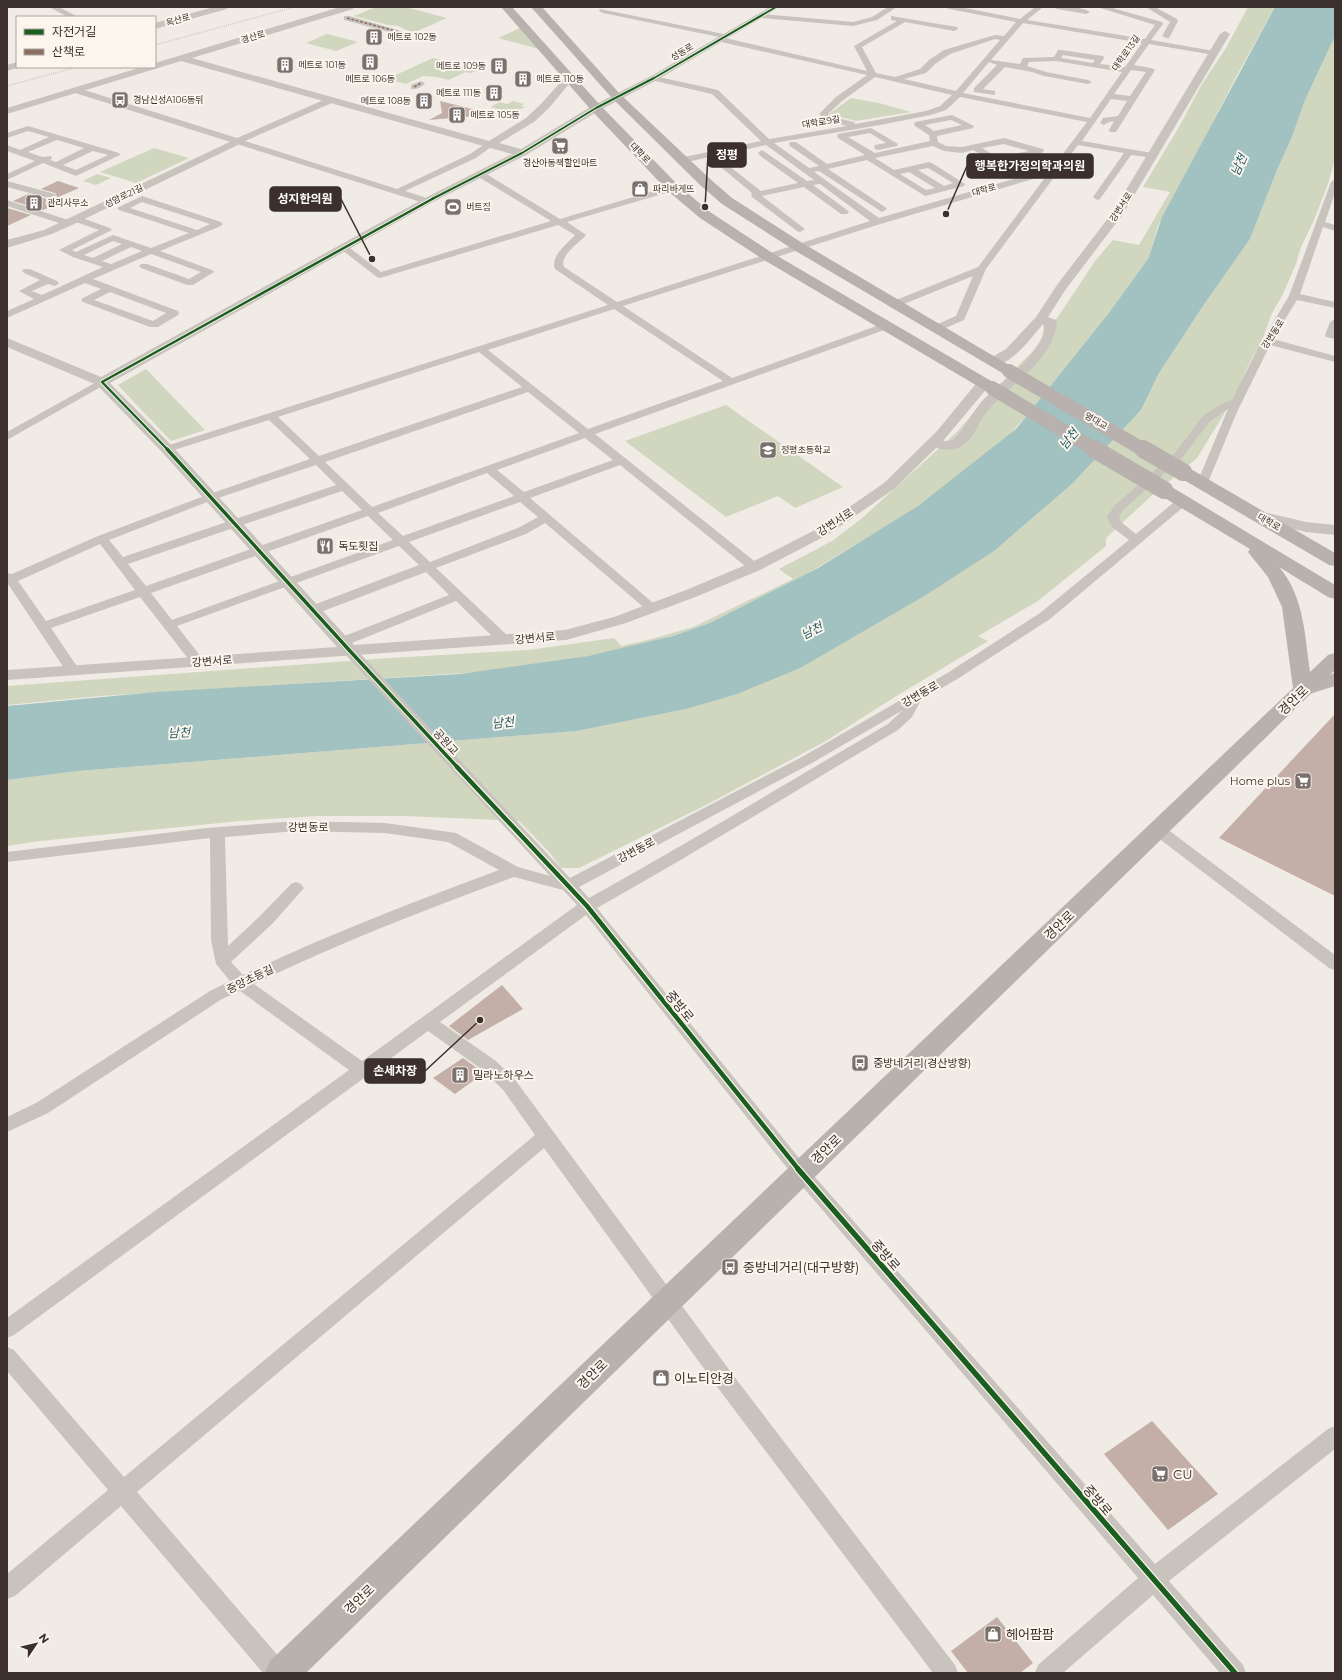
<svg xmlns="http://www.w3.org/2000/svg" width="1342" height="1680" font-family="Montserrat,'Noto Sans KR',sans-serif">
<rect width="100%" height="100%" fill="#f0ebe5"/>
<g fill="#d1d6bf">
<polygon points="376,7 412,7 409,8 447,18 415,32 409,31 398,26 388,25 354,16"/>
<polygon points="1248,7 1275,7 1237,75 1204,140 1158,226 1148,259 1112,310 1031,411 1009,435 961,474 911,511 805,575 717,620 670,637 601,654 482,672 100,696 7,705 7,686 390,658 529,650 614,638 621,646 652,639 693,627 793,579 779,569 832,541 861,519 957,432 984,400 1033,351 1064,308 1095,261 1113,240 1139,245 1170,192 1143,187 1179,127 1202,84 1226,48"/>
<polygon points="520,28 539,49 498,38"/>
<polygon points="327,34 358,42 336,51 306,43"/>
<polygon points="1335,36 1335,159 1328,184 1314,220 1301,247 1296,264 1282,296 1272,313 1263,338 1247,368 1238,391 1197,458 1149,498 1106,538 1106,546 1038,601 978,636 988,641 893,698 826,741 706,805 579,868 561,868 549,852 519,821 405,816 318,816 240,821 40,841 7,846 7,780 78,771 577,731 686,709 994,551 1072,484 1141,410 1159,373 1203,306 1250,239 1277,170 1292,137 1305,100"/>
<polygon points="433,58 478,70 471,73 466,72 448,80 437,77 423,76 406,84 387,79"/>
<polygon points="851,98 879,103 911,112 856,121 829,114"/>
<polygon points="513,101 524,104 521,106 525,107 512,113 490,107 500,102 507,104"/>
<polygon points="154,148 189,158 136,183 100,172"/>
<polygon points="97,174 111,178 96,185 83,181"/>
<polygon points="146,369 205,430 171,441 118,385"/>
<polygon points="726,405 843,487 795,508 778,496 726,517 625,441"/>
</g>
<polygon fill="#a1c2c1" points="1275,7 1335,7 1335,36 1305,100 1292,137 1277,170 1250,239 1203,306 1159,373 1141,410 1072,484 994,551 926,595 800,668 737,694 686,709 577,731 78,771 7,780 7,706 156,692 460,674 588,656 673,636 712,622 818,568 918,506 1016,429 1109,313 1148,259 1162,217"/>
<g fill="#c3afa7">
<polygon points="440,101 488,113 488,115 429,120 442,113"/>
<polygon points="58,181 79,188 56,198 57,196 55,193 41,189"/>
<polygon points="28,194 51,200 47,202 55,205 43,210 13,201"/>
<polygon points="7,208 31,215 7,226"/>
<polygon points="1335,714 1335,896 1219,838"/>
<polygon points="502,985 523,1009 468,1040 449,1026"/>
<polygon points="463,1058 484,1073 455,1094 433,1078"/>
<polygon points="1152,1421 1218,1494 1168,1530 1104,1454"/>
<polygon points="997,1617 1033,1663 1020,1673 968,1673 951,1651"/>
</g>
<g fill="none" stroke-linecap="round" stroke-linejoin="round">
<g fill="#c9c3be" fill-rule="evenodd">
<polygon points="49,7 59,7 78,17 68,17"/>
<polygon points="888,7 897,7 877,20 853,26 761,18 757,16 761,14 853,22 872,17"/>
<path d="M945,7H960L1020,19L1035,7H1043L1027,20L1145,39L1155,25L1097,7H1109L1162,22L1163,24L1151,40L1214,51L1218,53L1214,55L1149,44L1134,65L1151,68L1155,70L1116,132H1110L1109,130L1114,121L1109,122L1104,125L1100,123L1103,118L1118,116L1127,101L1111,99L1082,141L1152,153L1155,154L1156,156L1155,158L1131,155L1100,199L1097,200L1093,197L1124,153L1078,145L986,269L964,320L941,330H933L932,328L933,326L956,316L973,276L899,306L895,307L890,304L891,302L978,267L1047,175L877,225L623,306L732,378L882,324L886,323L891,326L890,328L595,434L758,564L760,567L758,570H750L620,465L530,498L659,608L658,611H648L545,523L526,534L436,568L509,637L511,640L509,643H499L456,601L347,645H337L335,642L337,639L449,595L426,572L318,613H308L307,610L308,607L419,565L399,546L177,626L205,662L203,665L198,666L193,665L140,597L51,628L80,671L78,674L73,675L68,674L8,584L7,585V573L12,574L98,536L207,495L310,459L269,420L171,451H163L161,449L163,447L608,305L555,269C550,256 567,244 575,235L558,225L380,278L377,277L338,247L340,245H346L381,272L551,221L477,176L476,174L477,172H483L560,219L670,186H676L677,188L676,190L567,222L586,235C579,243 559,256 564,267L617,302L870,221L820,184L813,185L847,210L849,212L847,214H841L804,187L762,196L805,229L800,232L797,231L752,197L751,195L752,193L717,164L718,162H724L761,191L798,183L759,155L758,153L762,150L807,181L814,180L766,145L682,163L679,162L678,160L679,158L761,141L712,94L651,80L650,78L654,76L718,90L769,139L847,126L827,121L819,114L836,97L867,75L717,41L716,39L719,37L603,13L599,11L600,9L724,34L728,36L725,38L867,71L854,46L897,21L891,20V16L957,27L958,29L954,31L905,22L862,47L876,73L895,77L920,69L929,60L944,50L995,35L1004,36L1016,22L949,9ZM1023,23L1142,43L1125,67L1100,64L1104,58L1103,56L1061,50H1058L1054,57L1023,58L1020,64L991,60ZM995,39L1000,40L956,91L904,79L926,73L935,64L950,54ZM1063,55L1095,60L1093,63L1061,58ZM1056,61L1122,72L1090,118L963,93L989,62L997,65L974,88V92L995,95V91L983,89L1005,67L1032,72L1044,76L1088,84L1092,82L1088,80L1046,72L1027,66L1029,62ZM1131,70L1146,72L1130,96L1114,94ZM875,77L952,95L940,106L926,111L855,124L854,122L833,117L828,114L842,101ZM960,97L1087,122L1052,168L879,218L814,172L819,171L882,212L887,209L885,207L828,169L867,160L925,196L964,186L965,184L932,163L929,162L894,170L875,158L933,146L944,151L962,153L973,150L996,163L1040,154L1044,151L1043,149L1004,138L962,147L946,146L938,142L937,136L973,128L974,126L952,115L915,122L914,124L915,126L929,135L930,141L875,153L848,137L870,133L886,143L875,145L874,147L875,149L878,150L897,146L898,144L871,128L838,134L837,136L838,138L865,155L827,164L796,142H790L789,144L790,146L819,166L809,168L774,143L880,125L931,115L946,110ZM951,120L962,125L934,131L925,125ZM1004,144L1029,151L997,157L982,148ZM928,168L953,183L944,186L918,170ZM909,172L935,188L926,190L900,174ZM614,309L723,381L588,429L488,350ZM479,352L522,387L319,456L278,417ZM528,392L579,433L372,507L325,462ZM585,438L613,460L524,492L497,470ZM316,465L336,485L123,557L109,540L215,499ZM487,473L514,496L403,536L378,513ZM342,491L362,510L146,586L128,564ZM520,502L538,517L518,528L430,562L409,542ZM368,516L393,540L172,620L151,593ZM100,544L135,590L46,621L18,581Z"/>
<path d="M1053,7C1064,7 1081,6 1090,12L1086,14L1057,9Z"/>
<polygon points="1146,7 1155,7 1177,19 1178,21 1169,38 1166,38 1162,36 1170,22"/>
<polygon points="344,16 350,16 407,33 406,35 400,35 344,20"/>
<path d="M421,81L425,83C422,87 416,90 411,89V85Z"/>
<polygon points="72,88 78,88 237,138 328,98 334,98 334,102 245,141 397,189 470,154 488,142 491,141 495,144 476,158 405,191 430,199 431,201 427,204 72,92"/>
<path d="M28,126L119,153L120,155L76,176L43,163L7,180V174L35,161L7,151V145L20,150L49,137L28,131L7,138V133ZM57,140L84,148L56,162L50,160L52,158L51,156L42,157L28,152ZM93,151L108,155L76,170L63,165Z"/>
<path d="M1335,179V193L1325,222L1335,225V231L1323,227L1300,294L1335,302V308L1297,300L1273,339L1335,356V362L1270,345L1237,412L1207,485H1199L1197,483L1228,409L1210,421L1182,458L1123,510L1119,517L1121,522L1136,534L1179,498H1187L1189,501L1187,504L1050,619L959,678L921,700L912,717L898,730C798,789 699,851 597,908L807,1168L1155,1564L1328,1429L1335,1426V1449L1169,1581L1243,1665L1246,1673H1220L1153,1595L1063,1673H1035L1038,1665L1138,1578L795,1178L586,915L440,1022L496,1061L516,1081L733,1375L955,1665L958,1673H933L718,1388L544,1148L137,1492L286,1665L289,1673H263L121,1506L15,1596L7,1599V1574L108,1490L7,1371V1347L14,1350L124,1477L535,1135L504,1091L484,1071L428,1031L14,1335L7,1338V1318L349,1070L240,991L222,999L48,1113L7,1132V1117L36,1103L210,991L230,981L216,964L211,940L210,838L7,862V852L207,828L297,821L385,823L456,833L518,867L550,876L345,654L343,651L345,648H355L570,878L802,757L949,672L1040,613L1129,540L1112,527L1107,517L1115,505L1174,454L1202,417L1219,405L1232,400L1261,342L1289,296L1331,182ZM903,710L888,724C788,782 690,842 589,898L579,887L812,763ZM297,831L385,833L448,842L499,870C413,902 327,935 243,975L231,962L273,923L304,888L301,884L296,882L291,884L261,915L228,946L225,837ZM514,877L563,890L577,905L362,1061L254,984C339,943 426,909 514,877Z"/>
<polygon points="7,181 55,194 56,196 52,199 7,187"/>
<path d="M142,196L221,222L223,224L221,226L160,251L212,270L214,272L193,285H187L141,268L139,266L141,264H147L189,279L201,272L151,254L93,279L178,311L179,313L178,315L158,327H150L83,302L81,300L83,298L101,289L85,283L7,318V311L34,299L19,291L40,280L24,273L22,271L24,269H30L57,281L59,283L57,285L54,286L48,284L32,291L42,295L103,267L73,257L59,250L99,230L73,221L71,219L73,217H79L110,228L112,230L72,250L76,252L113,235L151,248L189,233L119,210L117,208ZM142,202L210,224L197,230L130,208ZM113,241L122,244L93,258L84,255ZM131,247L142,251L111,264L102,261ZM110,292L166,313L153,321L94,300Z"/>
<polygon points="7,200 71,221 73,223 68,226 65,225 7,206"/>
<polygon points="1335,319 1335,339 1326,337 1325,335 1330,322"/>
<polygon points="102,379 106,380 107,382 106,384 7,440 7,432"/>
<polygon points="1158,825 1163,826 1335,955 1335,970 1329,968 1153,834 1151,830 1153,826"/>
</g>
<g fill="#c9c3be" fill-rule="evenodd">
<polygon points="214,7 228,7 227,9 155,29 155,23"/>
<path d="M340,7H354L353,9L192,58L489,141L526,118L541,104L567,75H573L575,77L573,79L549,108L534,122L499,143L521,149L592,106L651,76L770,7H780L657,80L600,110L526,155L431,203L110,383L172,446L354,645L565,630L614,617L686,590L748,564L819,528L884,483L937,431L979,380H989L991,383L989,386L943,441C946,441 949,441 952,440C962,434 974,409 984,399C999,384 1051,346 1043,324C1032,337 1008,370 989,365L987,362L989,359L1006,349L1036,317L1057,285L1112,213L1220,34L1225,31L1230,34L1123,214L1066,289L1048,317L1056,320L1057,323C1049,367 1011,381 986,413C978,423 974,438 963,445C955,451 945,450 936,448L894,489L829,534L760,570L698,596L626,623L566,640L7,680V670L337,647L162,452L97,385L7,347V338L101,377L423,199L512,154L181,61L7,114V108L142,67H155V63Z"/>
<polygon points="17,62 17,67 20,67 7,71 7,65"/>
<polygon points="238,138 242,139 243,141 242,143 72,225 52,234 7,248 7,240 44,230"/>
<polygon points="1259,511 1306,522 1335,525 1335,535 1306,532 1254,519 1251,516 1254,513"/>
</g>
<polygon fill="#bab3ae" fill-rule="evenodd" points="1335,673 1335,686 1303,696 1296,694 1293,690 1296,686"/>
<g fill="#b8b1ad" fill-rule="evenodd">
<polygon points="501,7 512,7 600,105 678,185 710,212 774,254 998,385 1000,388 998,391 992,393 986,391 764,260 700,218 668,191 592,111"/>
<polygon points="531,7 542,7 620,94 709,178 732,198 804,244 1014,368 1017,371 1014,374 1009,376 1004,374 794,250 722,204 699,184 612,98"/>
<polygon points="1183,467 1189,468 1335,553 1335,566 1329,565 1177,476 1175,472 1177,468"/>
<path d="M1164,485L1170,486L1335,585V599L1328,597L1279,567C1304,596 1305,636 1310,672L1328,655L1335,653V670L306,1673H265L270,1661L1293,688L1282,607L1268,577L1248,552L1250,549L1158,494L1155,490L1158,486Z"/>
</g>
<g stroke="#b1aca8" stroke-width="1.5" stroke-dasharray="0.5 1.5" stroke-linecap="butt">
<polyline points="155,45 294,7"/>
<polyline points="7,86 77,67"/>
</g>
<g stroke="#b8b1ad" stroke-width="14">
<polyline points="1009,371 1144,450"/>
<polyline points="992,388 1096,450"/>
</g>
<g stroke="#b8b1ad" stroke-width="18">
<polyline points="1094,449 1164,490"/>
<polyline points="1143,449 1183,472"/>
</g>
<g stroke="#8d6e63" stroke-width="1.5" stroke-dasharray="3 1.5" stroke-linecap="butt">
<polyline points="347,18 403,33"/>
<polyline points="414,87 421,83"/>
</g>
<defs>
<polyline id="cycleway-far4" points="432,199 522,153 596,108 654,78 776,7"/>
<polyline id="cycleway-far3" points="168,450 102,382 434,198"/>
<polyline id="cycleway-far2" points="167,449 350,651 458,768"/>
<polyline id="cycleway-far1" points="457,767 587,906 799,1170"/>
<polyline id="cycleway" points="798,1169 1235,1673"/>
</defs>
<use href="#cycleway-far4" stroke="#fbf5ee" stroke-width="3.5"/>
<use href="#cycleway-far3" stroke="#fbf5ee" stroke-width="4"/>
<use href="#cycleway-far2" stroke="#fbf5ee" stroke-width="5.5"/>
<use href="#cycleway-far1" stroke="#fbf5ee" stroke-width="7"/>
<use href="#cycleway" stroke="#fbf5ee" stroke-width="8"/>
<use href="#cycleway-far4" stroke="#1b5e20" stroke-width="2"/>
<use href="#cycleway-far3" stroke="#1b5e20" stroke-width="2.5"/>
<use href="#cycleway-far2" stroke="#1b5e20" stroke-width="3.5"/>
<use href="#cycleway-far1" stroke="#1b5e20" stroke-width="4.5"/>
<use href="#cycleway" stroke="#1b5e20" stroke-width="5.5"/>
</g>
<defs>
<symbol id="building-square" viewBox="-11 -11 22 22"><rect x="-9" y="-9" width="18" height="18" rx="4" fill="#7a716c" stroke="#fbf5ee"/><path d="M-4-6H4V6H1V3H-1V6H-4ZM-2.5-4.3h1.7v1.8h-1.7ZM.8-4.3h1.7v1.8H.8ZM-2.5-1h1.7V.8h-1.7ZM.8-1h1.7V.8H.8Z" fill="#fff"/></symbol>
<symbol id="bus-square" viewBox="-11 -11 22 22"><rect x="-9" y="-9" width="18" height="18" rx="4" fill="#7a716c" stroke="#fbf5ee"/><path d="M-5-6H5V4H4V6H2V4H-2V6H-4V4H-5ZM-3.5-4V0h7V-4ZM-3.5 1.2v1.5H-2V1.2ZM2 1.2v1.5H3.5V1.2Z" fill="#fff"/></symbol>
<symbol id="supermarket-square" viewBox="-11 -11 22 22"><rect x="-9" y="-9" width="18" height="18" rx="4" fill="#7a716c" stroke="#fbf5ee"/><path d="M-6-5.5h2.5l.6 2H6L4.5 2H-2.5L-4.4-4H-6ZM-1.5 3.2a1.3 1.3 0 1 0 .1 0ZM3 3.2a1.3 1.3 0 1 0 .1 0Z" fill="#fff"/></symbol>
<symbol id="shop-square" viewBox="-11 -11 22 22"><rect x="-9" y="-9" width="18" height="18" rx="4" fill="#7a716c" stroke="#fbf5ee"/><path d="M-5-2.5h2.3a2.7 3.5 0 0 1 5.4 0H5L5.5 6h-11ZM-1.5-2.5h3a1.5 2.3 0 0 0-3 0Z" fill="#fff"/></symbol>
<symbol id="stadium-square" viewBox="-11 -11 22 22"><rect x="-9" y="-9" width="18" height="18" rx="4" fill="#7a716c" stroke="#fbf5ee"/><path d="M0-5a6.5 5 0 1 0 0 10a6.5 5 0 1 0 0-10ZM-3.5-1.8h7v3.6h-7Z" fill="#fff"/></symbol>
<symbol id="school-square" viewBox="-11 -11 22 22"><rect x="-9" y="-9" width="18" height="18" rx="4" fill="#7a716c" stroke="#fbf5ee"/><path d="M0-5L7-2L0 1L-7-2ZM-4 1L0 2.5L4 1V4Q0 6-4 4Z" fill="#fff"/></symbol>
<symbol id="restaurant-square" viewBox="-11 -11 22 22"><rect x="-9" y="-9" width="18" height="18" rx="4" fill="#7a716c" stroke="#fbf5ee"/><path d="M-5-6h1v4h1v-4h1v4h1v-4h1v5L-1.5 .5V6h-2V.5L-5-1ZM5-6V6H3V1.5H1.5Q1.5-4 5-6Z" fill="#fff"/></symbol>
</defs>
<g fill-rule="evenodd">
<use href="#building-square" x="364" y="27" width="20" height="20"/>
<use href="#building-square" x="360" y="52" width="20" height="20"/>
<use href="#building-square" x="275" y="55" width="20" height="20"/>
<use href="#building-square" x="489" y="56" width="20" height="20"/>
<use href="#building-square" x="513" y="69" width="20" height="20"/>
<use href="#building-square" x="484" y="83" width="20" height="20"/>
<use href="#bus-square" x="110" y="90" width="20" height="20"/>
<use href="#building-square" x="414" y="91" width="20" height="20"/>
<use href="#building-square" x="447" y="105" width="20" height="20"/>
<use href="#supermarket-square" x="550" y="136" width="20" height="20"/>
<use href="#shop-square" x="630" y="179" width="20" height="20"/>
<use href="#building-square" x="24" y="193" width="20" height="20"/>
<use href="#stadium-square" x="443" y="197" width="20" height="20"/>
<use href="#school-square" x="758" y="440" width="20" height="20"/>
<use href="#restaurant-square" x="315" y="536" width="20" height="20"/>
<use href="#supermarket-square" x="1293" y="771" width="20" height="20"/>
<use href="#bus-square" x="850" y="1053" width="20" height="20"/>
<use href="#building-square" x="450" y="1065" width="20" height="20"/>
<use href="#bus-square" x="720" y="1257" width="20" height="20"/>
<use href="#shop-square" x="651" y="1368" width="20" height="20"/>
<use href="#supermarket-square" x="1150" y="1464" width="20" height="20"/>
<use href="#shop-square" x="983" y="1624" width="20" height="20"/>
</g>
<g text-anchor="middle" stroke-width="4" stroke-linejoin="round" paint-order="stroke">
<g font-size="9" fill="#3b302b" stroke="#fbf5ee">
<text transform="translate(178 20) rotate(-16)" y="3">옥산로</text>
<text transform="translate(253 37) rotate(-17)" y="3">경산로</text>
<text transform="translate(682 52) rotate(-31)" y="3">성동로</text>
<text transform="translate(1126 53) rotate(-55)" y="3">대학로13길</text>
<text transform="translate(821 122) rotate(-9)" y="3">대학로9길</text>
<text transform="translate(640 153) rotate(46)" y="3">대학로</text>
<text transform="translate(984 190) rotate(-16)" y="3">대학로</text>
<text transform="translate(124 196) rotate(-26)" y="3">성암로21길</text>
<text transform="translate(1121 207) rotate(-57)" y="3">강변서로</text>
<text transform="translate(1273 334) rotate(-57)" y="3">강변동로</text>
<text transform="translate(1096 421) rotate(30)" y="3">영대교</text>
<text transform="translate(1269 522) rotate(30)" y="3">대학로</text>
</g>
<g font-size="9" fill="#3b302b" stroke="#fbf5ee" text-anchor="start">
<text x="387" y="40">메트로 102동</text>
<text x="298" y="68">메트로 101동</text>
<text x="486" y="69" text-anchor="end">메트로 109동</text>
<text x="370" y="82" text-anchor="middle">메트로 106동</text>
<text x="536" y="82">메트로 110동</text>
<text x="481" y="96" text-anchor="end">메트로 111동</text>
<text x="133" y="103">경남신성A106동뒤</text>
<text x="411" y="104" text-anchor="end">메트로 108동</text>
<text x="470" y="118">메트로 105동</text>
<text x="560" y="166" text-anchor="middle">경산아동책할인마트</text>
<text x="653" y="192">파리바게뜨</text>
<text x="47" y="206">관리사무소</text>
<text x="466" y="210">버트짐</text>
<text x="781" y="453">정평초등학교</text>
</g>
<g font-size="11" fill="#3b302b" stroke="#fbf5ee">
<text transform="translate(835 522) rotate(-33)" y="4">강변서로</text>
<text transform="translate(535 638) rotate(-5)" y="4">강변서로</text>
<text transform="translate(212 661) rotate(-4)" y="4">강변서로</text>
<text transform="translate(920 694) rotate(-30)" y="4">강변동로</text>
<text transform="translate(446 742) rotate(47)" y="4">공원교</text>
<text x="308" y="831">강변동로</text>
<text transform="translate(636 850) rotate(-28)" y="4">강변동로</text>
<text transform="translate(250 979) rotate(-26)" y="4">중앙초등길</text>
</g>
<g font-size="11" fill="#3b302b" stroke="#fbf5ee" text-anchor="start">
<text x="338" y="550">독도횟집</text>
<text x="1290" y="785" text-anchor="end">Home plus</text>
<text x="873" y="1067">중방네거리(경산방향)</text>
<text x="473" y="1079">밀라노하우스</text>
</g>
<g font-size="12" font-style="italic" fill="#1f5a5e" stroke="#fbf5ee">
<text transform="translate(1239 165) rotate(-66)" y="4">남천</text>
<text transform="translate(1069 439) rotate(-52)" y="4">남천</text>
<text transform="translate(812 631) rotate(-27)" y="4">남천</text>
<text transform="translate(503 723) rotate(-7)" y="4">남천</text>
<text transform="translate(179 733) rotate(-2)" y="4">남천</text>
</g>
<g font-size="13" fill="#3b302b" stroke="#fbf5ee">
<text transform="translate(1293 700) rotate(-44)" y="5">경안로</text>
<text transform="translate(1059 925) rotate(-44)" y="5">경안로</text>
<text transform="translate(680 1006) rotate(51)" y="5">중방로</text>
<text transform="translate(826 1149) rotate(-44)" y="5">경안로</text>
<text transform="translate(886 1255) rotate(49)" y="5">중방로</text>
<text transform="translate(592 1374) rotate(-44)" y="5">경안로</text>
<text transform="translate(1098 1500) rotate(49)" y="5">중방로</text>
<text transform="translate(359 1599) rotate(-44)" y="5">경안로</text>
</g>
<g font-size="13" fill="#3b302b" stroke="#fbf5ee" text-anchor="start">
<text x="743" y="1272">중방네거리(대구방향)</text>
<text x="674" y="1383">이노티안경</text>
<text x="1173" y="1479">CU</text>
<text x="1006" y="1639">헤어팜팜</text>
</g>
</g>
<path fill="none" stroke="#3b302b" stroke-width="1.5" d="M705 207L708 155M946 214L967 166M372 259L341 199M480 1020L425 1071"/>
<g fill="#3b302b" stroke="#fbf5ee" stroke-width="1.5">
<circle cx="705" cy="207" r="4"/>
<circle cx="946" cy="214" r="4"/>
<circle cx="372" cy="259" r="4"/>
<circle cx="480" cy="1020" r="4"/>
</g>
<g fill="#3b302b" stroke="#3b302b" stroke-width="1.5">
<rect x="708" y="143" width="38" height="24" rx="4"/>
<rect x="967" y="154" width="126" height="24" rx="4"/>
<rect x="270" y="187" width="71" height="24" rx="4"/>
<rect x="365" y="1059" width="60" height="24" rx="4"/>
</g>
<g font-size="12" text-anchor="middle" font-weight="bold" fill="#fff">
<text x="727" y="159">정평</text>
<text x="1030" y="170">행복한가정의학과의원</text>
<text x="305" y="203">성지한의원</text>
<text x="395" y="1075">손세차장</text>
</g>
<rect width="1342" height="1680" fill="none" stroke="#3b302b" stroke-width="16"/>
<rect x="16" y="16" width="140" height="52" fill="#fbf5ee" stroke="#aea6a0"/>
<rect x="24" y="29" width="20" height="6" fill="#1b5e20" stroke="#aea6a0"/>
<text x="52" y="36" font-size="12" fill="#3b302b">자전거길</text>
<rect x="24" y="49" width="20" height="6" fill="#8d6e63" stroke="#aea6a0"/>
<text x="52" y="56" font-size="12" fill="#3b302b">산책로</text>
<g transform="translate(36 1644) rotate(55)" stroke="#fbf5ee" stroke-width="3" paint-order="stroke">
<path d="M0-3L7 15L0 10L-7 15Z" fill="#3b302b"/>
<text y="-6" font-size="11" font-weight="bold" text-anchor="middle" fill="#3b302b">N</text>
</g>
</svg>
